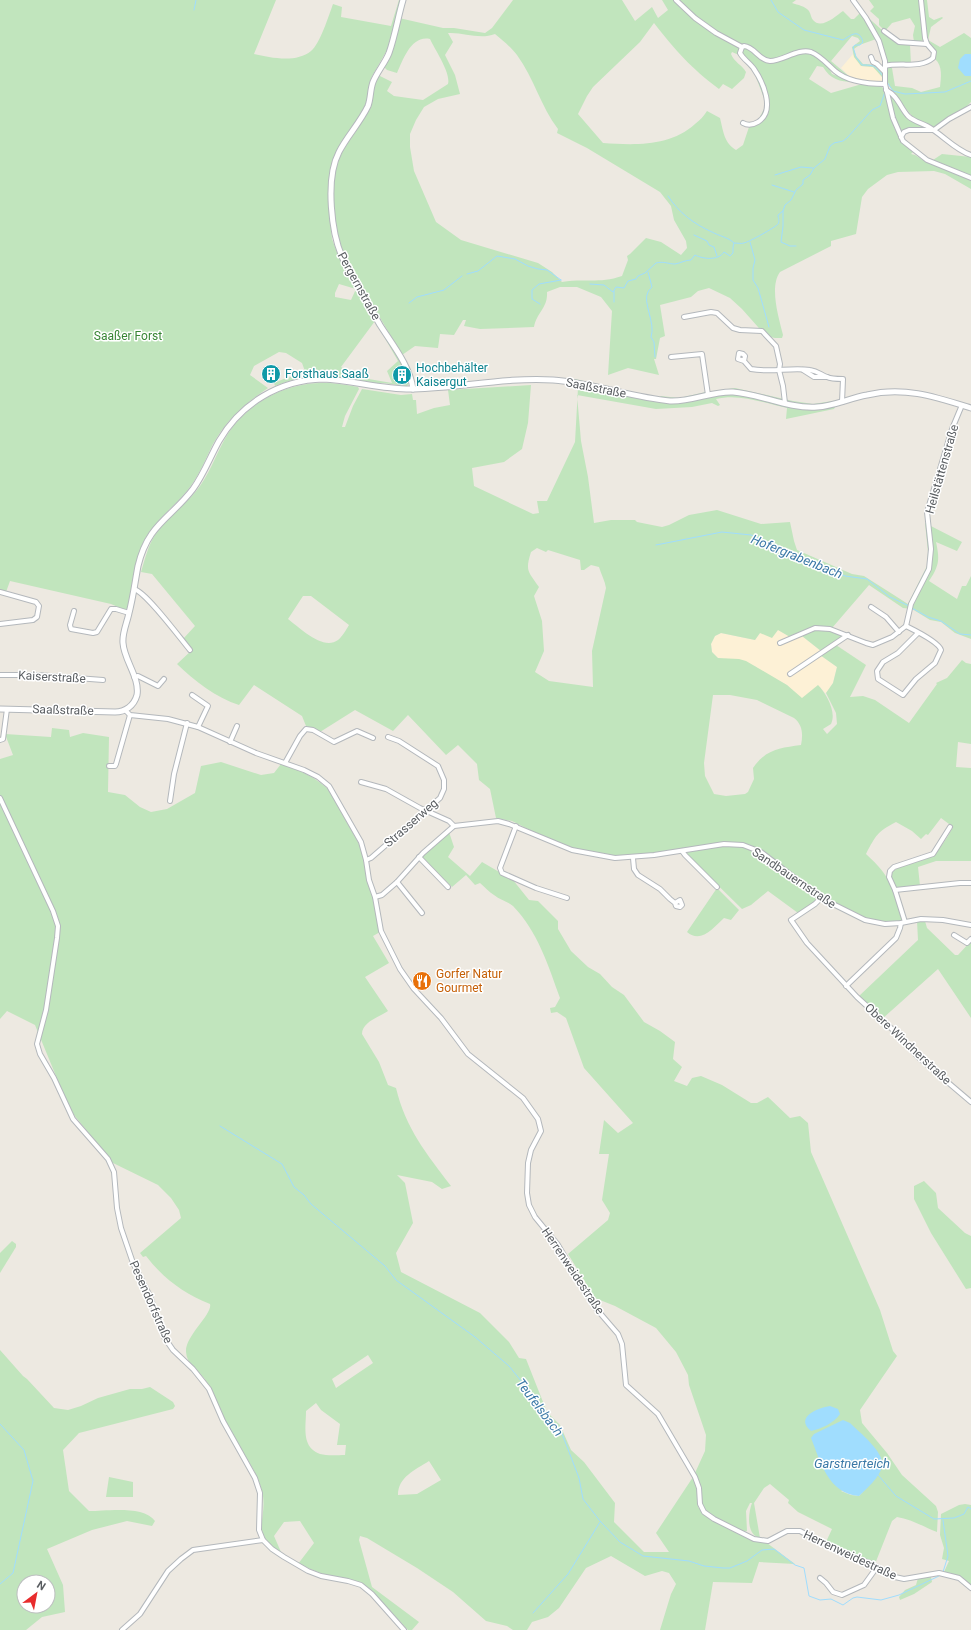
<svg xmlns="http://www.w3.org/2000/svg" width="971" height="1630" font-family="Roboto,sans-serif">
<rect width="100%" height="100%" fill="#ede9e1"/>
<g fill="#fdf1d6">
<polygon points="853,54 861,66 873,67 877,70 882,77 882,83 863,81 851,78 841,68"/>
<polygon points="778,630 789,636 802,636 821,651 820,655 837,667 833,683 826,693 825,693 820,687 802,699 787,685 761,671 755,666 718,658 712,652 711,644 715,636 721,633 755,640 760,633"/>
</g>
<g fill="#c1e5bd" fill-rule="evenodd">
<path d="M0,0H276L254,54C271,58 297,63 311,51C320,44 329,15 333,4L342,7L341,17L391,26L399,0H402L387,50L371,78L368,100L365,108L338,150L331,169L329,207L332,239L340,260L356,289L406,370L409,379L408,385L407,386L383,383H371L323,376H312L295,379L275,386L274,383L286,378L306,374L302,363L286,353L279,352L254,366L250,375L268,388C244,404 227,419 213,444C206,458 200,474 190,487C175,507 154,520 143,543C134,562 132,587 128,608L125,610L111,604L10,581L6,592L0,590ZM339,284L356,289L351,300L335,297V293ZM375,321L398,361L387,371L392,383L357,377L341,367Z"/>
<path d="M513,0H622L635,21L652,7L658,18L668,10L662,0H796L792,3C798,5 805,6 809,11C811,14 811,18 813,20C821,30 836,16 843,11L851,19H854L860,13L869,25L876,39C869,42 861,43 854,49L856,56L863,64C873,64 876,65 883,72L882,77L873,67L861,66L854,57L852,47L860,41L858,38L852,36L831,61L851,78L827,64L832,74L853,82C840,82 830,79 823,67L817,66L809,79L831,93L862,84L880,85C890,94 888,113 893,124C897,136 904,143 913,152L911,154L915,155L926,162L956,173L927,159L933,160L942,154L971,157V189L945,174L934,171L898,172L887,175L868,189L862,197L856,234L831,241V246L780,272C769,287 779,318 783,335L782,338H775L766,336L742,309L730,298L709,288L698,291L691,297L660,305L665,336L660,338L656,359H654L659,375L628,368L608,375L612,311L601,297L577,287H560L547,292C548,308 537,312 534,327L480,329L464,326L466,320H463L454,335L440,334L438,348L415,346L402,355L343,255L336,237L333,192L335,169L343,150L359,127L367,112L378,75L392,82L387,91L394,96L423,100L448,84C451,73 435,50 430,39C411,35 403,60 397,73L387,70L383,66L399,18L443,28H454L485,33L492,28ZM654,23C675,50 691,68 719,89L723,84L732,89L744,78L746,72C742,65 734,62 731,54L732,52L739,55L754,72L765,101V107L756,124L749,127L743,145L736,150C724,143 723,130 720,118L707,111C704,116 700,120 695,124C670,147 634,145 603,143L578,114L587,96L593,87L640,42ZM448,33C464,32 479,40 495,34C502,40 511,47 517,55C534,78 541,107 558,129L557,133L587,148L660,192L671,206L674,220L686,241L687,248L681,255L661,242L646,238L630,254L627,256L628,260L622,276C599,284 583,278 562,282L552,272L538,263L461,240L436,222L414,171L410,147V134L416,120L424,107L438,99L460,94L455,75L445,55L453,42Z"/>
<path d="M869,0H927L929,17L934,20L942,17L943,18L931,27L928,40L940,47L964,33L971,38V54H965V76H971V102L965,108L934,127C913,118 913,119 900,100C890,85 887,90 887,69L890,67L892,68L895,86L912,88L921,92L940,87C941,78 943,66 935,59V56L927,40L914,42L913,35L915,26L910,18L892,23L885,31L879,25V19L870,11L874,7Z"/>
<polygon points="863,13 893,40 899,44 910,45 911,64 887,64 886,58"/>
<polygon points="890,94 895,98 906,115 928,128 926,129 901,133 894,114"/>
<path d="M575,379L659,398L661,396L679,398L706,392L735,388L793,401L813,404L839,400L834,409L786,419L787,408C764,403 739,393 716,399L720,405L718,406L712,403L692,407L656,409L577,395L581,441L588,477L594,523L611,520H635L637,522L662,527L669,525L689,515L717,510L761,524L790,522L794,541L797,550L852,574L864,576L908,604L927,566L928,552L925,523L962,542L957,551L936,542C940,560 939,566 929,581L957,599L962,586H966L971,576V639L955,633L941,622L930,620L912,609L903,608L869,585L832,628L819,627L790,637L778,630L772,638L760,633L755,640L721,633L715,636L711,644L712,652L718,658L739,659L746,661L787,685L802,698L818,685C826,693 837,712 831,724L823,729L827,734L837,724L836,713L826,693L833,683L837,667L820,655L836,645L866,665L850,697L863,696L875,700L909,723L937,684L936,683L947,678L962,660L966,663L971,664V744L958,742L956,767L971,768V861H936L918,867L920,886L896,888L892,882L890,873C901,864 915,864 928,858C939,852 947,838 953,827L941,818L928,835L926,834L921,839L912,831L896,822C877,832 876,835 866,854C891,877 893,887 902,919L901,921C864,933 800,880 772,859L771,856L750,845L733,842L636,856L608,855L575,849L540,835L512,821L496,818L490,789L479,780L477,764L458,745L446,755L408,715L393,731L355,710L320,732L306,726L302,716L254,685L239,705C217,698 194,681 177,664L192,650L183,639L195,626L152,574L141,572C145,559 148,546 155,535C168,517 187,504 200,486C212,469 218,449 229,432C249,403 284,384 319,383C332,382 345,385 358,387L359,389L345,416L342,427H345L353,406L362,389L401,395L412,394L413,400H416L417,414L434,408L450,405L448,390L531,385L528,423L522,449L504,462L472,468L474,486L533,514L539,513L537,501H547L575,442L578,388ZM537,548L546,552L548,550L580,560L581,570H584L591,565L599,567C601,574 605,581 606,588L592,651L593,687L549,681L535,672L544,651L542,621L534,596L539,587C528,571 525,571 531,552ZM303,596H311L349,625C346,630 342,637 338,640C323,651 300,628 288,619ZM713,695H730L757,700L794,718C803,725 803,735 801,745C780,748 766,749 753,768L754,779L748,792L745,794L726,796L714,794L705,776L704,763Z"/>
<polygon points="817,629 830,630 843,636 821,651 802,636"/>
<path d="M52,728L69,730L70,737L83,733L109,737L108,792L125,795L140,807L151,812L167,809L195,793L201,766L221,762L261,775L274,773L281,764C298,769 317,778 330,791L359,844L363,855L369,887L375,904L380,932L373,936L389,963L365,977L388,1011C379,1017 362,1022 362,1034L379,1062L388,1085L396,1088C406,1129 426,1153 451,1186L442,1189L432,1182L397,1175L405,1183L413,1223L396,1253L401,1272L480,1313L509,1342L519,1358L526,1359L547,1412L560,1425L571,1450L584,1462L615,1503L614,1522L644,1552H669L656,1533L693,1477L697,1490L698,1507L706,1516L755,1541L767,1543L795,1564L759,1562L752,1583L713,1582L705,1630H660L671,1594L676,1584L669,1573L662,1571L645,1576L611,1556L586,1568L559,1608L548,1617L532,1622L527,1630H513L507,1626L486,1621L453,1592L417,1568L367,1538L360,1536L359,1540L372,1587L419,1622L412,1630H408L374,1593L363,1584L343,1578L323,1574L298,1564L314,1543L300,1521L284,1522L274,1536L281,1552C248,1532 269,1519 262,1491C256,1467 238,1447 226,1425C219,1409 215,1392 204,1378C197,1369 187,1365 186,1352C185,1336 213,1314 210,1304C183,1293 164,1279 146,1256L143,1257L140,1253L181,1218L179,1210L171,1198L158,1185L113,1163L70,1110L35,1025L7,1011L0,1019V805H1L44,896L47,895L0,796V759L13,755L5,734L51,737ZM368,1355L373,1363L336,1388L332,1379ZM316,1403L321,1410L340,1424L337,1445H346L345,1455C338,1455 327,1456 320,1454C301,1447 306,1427 306,1411ZM429,1461L441,1480L417,1494L398,1495C398,1477 415,1470 429,1461Z"/>
<path d="M449,832L454,847L448,857L470,876L482,862L513,880L529,900L538,901L558,921V929L571,951L588,967L600,974L612,987L624,995L644,1022L660,1031L675,1042L673,1059L682,1067L674,1081L687,1086L692,1078L701,1076L722,1085L751,1103H757L768,1097L790,1118L800,1116L808,1123L811,1152L880,1310L893,1351L897,1356L860,1410L862,1423L887,1453L902,1475L936,1506L938,1512L937,1532C924,1527 911,1519 897,1517L892,1521L875,1564L843,1551L826,1542L832,1529L798,1512L788,1503L789,1500L770,1484L764,1488L754,1503L760,1538C746,1535 748,1513 752,1503H750L746,1511L747,1531L744,1532C733,1526 705,1517 702,1503C699,1491 703,1485 695,1473L705,1451L706,1435L689,1385L688,1375L676,1352L656,1328L615,1306L595,1298L568,1254L608,1220L610,1213L602,1200L609,1154H599L604,1120L618,1133L633,1123L584,1068L566,1018L557,1012L551,1013L550,1008L555,1007L560,998C548,965 538,932 513,906C507,901 500,900 494,895C489,892 485,887 480,883L475,885L466,875L452,887L423,858L422,855ZM878,1475L859,1496L851,1495L841,1491Z"/>
<path d="M732,845C761,847 792,878 815,896L816,901L798,913L768,891L751,905L742,909L685,853L687,852Z"/>
<path d="M717,888L739,910L731,920L724,918C713,928 701,944 687,932Z"/>
<polygon points="917,921 925,921 927,928 955,955 958,955 971,941 971,1018 938,969 882,1019 858,997 918,940"/>
<polygon points="924,1181 936,1193 938,1208 965,1233 971,1236 971,1288 966,1289 931,1233 914,1199 914,1186"/>
<polygon points="12,1241 16,1244 16,1247 0,1273 0,1253"/>
<path d="M0,1350L23,1376L27,1379L54,1408L68,1410L81,1406L98,1398L130,1389H142L150,1387L173,1402L175,1406L173,1409L79,1433L63,1450L69,1491L89,1511C106,1511 144,1505 155,1521L152,1526L127,1521L92,1530L47,1549L63,1585L65,1612L42,1617L26,1630H0ZM24,1582H48V1606H24Z"/>
<polygon points="109,1477 133,1482 133,1497 106,1497"/>
<polygon points="965,1504 971,1505 971,1586 960,1577 944,1572 949,1561 942,1559 944,1548 940,1535 941,1514 959,1505"/>
<polygon points="928,1576 931,1577 932,1582 914,1594 900,1600 899,1597 905,1590 916,1585 918,1578"/>
</g>
<g fill="#a0ddfe">
<polygon points="965,54 971,54 971,76 965,76 958,68 960,59"/>
<path d="M830,1406L838,1409L840,1414C834,1423 821,1429 811,1431C794,1417 818,1408 830,1406Z"/>
<path d="M843,1420L850,1423C859,1432 886,1453 882,1467C879,1478 867,1488 859,1496C828,1493 821,1463 811,1438L814,1434Z"/>
</g>
<g fill="none" stroke-linecap="round" stroke-linejoin="round">
<g stroke="#a0ddfe" stroke-width="1">
<path d="M771,0L778,12L804,30L843,40C851,35 859,28 863,42L860,45H855L853,47L856,57L862,65C876,65 875,66 883,76"/>
<polyline points="194,10 196,0"/>
<polyline points="887,82 893,91 905,94 945,92 971,81"/>
<polyline points="775,175 801,167 813,168"/>
<polyline points="772,185 794,192"/>
<path d="M668,196C679,213 694,224 712,232C719,236 728,237 734,243"/>
<polyline points="783,211 783,226 781,242 790,246 796,246"/>
<polyline points="694,235 707,241 709,245 714,247 717,256"/>
<polyline points="750,242 755,260 753,268 753,280 758,288 769,327"/>
<path d="M648,272L652,287C651,288 649,290 648,292C642,302 656,323 651,337L654,342L655,357"/>
<polyline points="467,274 478,271 497,256 515,259 528,266 538,269 547,270 561,280"/>
<path d="M590,284L604,285L613,292L616,287L624,288L628,281L636,279L638,276L645,273L656,263C663,261 669,264 675,264C681,263 685,260 691,260L695,255C703,259 718,261 724,252L730,256L733,253V247L734,243C738,243 741,244 744,243C749,242 776,227 778,224C780,221 778,218 778,215L783,211L785,205L791,200L796,190L803,184V180L810,175L814,168L825,159L830,146L834,143L843,141L847,138L872,110L880,106L885,92"/>
<polyline points="614,291 614,302"/>
<polyline points="409,303 417,297 444,290 462,276"/>
<polyline points="540,304 532,299 532,290 539,284 561,280"/>
<polyline points="656,545 722,532 751,535 845,576 867,579 890,597 909,606"/>
<polyline points="912,608 928,617 941,621 960,634 971,635"/>
<polyline points="220,1126 282,1164 294,1187 304,1195 311,1204 385,1266 396,1280 475,1337 509,1366 538,1402 549,1419 561,1431 579,1478 583,1499 600,1521 620,1542 643,1556 689,1561 704,1566 723,1568 730,1568 747,1561 762,1550 774,1549 795,1565 804,1568 809,1596 820,1600 831,1599 843,1605 853,1598 857,1597 881,1600 899,1595 939,1576"/>
<polyline points="0,1424 24,1450 33,1481 13,1573 0,1584"/>
<polyline points="878,1475 896,1496 934,1519 954,1518 964,1514 968,1507 971,1509"/>
<polyline points="943,1520 948,1556 943,1572"/>
<polyline points="533,1613 568,1574 600,1522"/>
</g>
<defs>
<g id="minor">
<polyline points="676,0 695,18 716,33 742,47"/>
<polyline points="853,0 866,18 879,41 885,61 885,84 893,118 903,141 927,160 971,178"/>
<polyline points="884,31 899,42 927,44"/>
<polyline points="871,57 873,62 877,64 885,72"/>
<path d="M885,66C900,62 920,69 933,58L934,52L927,44L925,38L921,0"/>
<path d="M886,90C898,96 900,107 908,116C913,121 921,123 927,126C942,134 955,150 971,155"/>
<path d="M743,123C748,126 753,125 758,122C776,111 763,82 754,69C750,63 743,59 740,53L742,47L744,46C755,47 758,60 770,61C783,61 798,48 811,52C821,56 827,64 835,71C848,82 868,84 885,84"/>
<polyline points="901,137 904,132 909,130 934,130 949,119 971,107"/>
<polyline points="684,317 711,312 717,313 733,328 740,330 762,331 776,346 780,364 779,370 783,386 785,403"/>
<polyline points="671,357 702,354 708,395"/>
<path d="M744,361L738,359L739,353L743,354L745,356L744,361L751,369C771,373 791,367 810,370C818,371 821,375 827,377C831,379 838,379 843,379L842,402"/>
<polyline points="803,370 814,377 827,377"/>
<path d="M134,589C146,592 180,638 190,650"/>
<polyline points="0,592 36,602 39,606 37,617 33,620 0,624"/>
<polyline points="871,607 886,617 899,632"/>
<polyline points="74,611 70,625 71,629 93,633 97,632 111,609 116,609 129,613"/>
<path d="M906,626C914,630 939,642 941,650L935,663L916,679L903,695L878,679L877,671L883,662L898,653L918,633"/>
<polyline points="780,643 815,628 830,629 866,643 873,645 892,637 906,626 911,604 929,569 931,549 927,512 952,429 962,405"/>
<polyline points="790,674 848,635"/>
<polyline points="0,675 37,675 103,680"/>
<polyline points="134,677 138,676 158,686 164,679"/>
<polyline points="192,695 208,706 198,727"/>
<polyline points="125,710 130,715 168,719 198,727 256,753 304,770 318,777 329,786 361,842 366,860 369,880 375,897 381,931 400,969 414,989 441,1018 468,1054 523,1098 538,1119 541,1131 531,1150 528,1163 527,1193 529,1205 535,1217 558,1245 593,1305 618,1334 622,1344 626,1385 658,1414 695,1477 699,1488 700,1504 704,1512 714,1519 754,1539 768,1541 787,1531 800,1531 842,1553 870,1563 895,1577 904,1579 939,1573 959,1578 971,1588"/>
<polyline points="0,740 3,739 7,709"/>
<polyline points="230,742 237,726"/>
<polyline points="285,763 300,736 306,729 313,730 334,742 357,731 373,738"/>
<polyline points="109,766 115,766 116,764 130,715"/>
<polyline points="361,782 386,789 420,808 449,821 454,826"/>
<polyline points="0,798 53,911 58,926 57,938 46,1010 37,1044 40,1054 54,1078 73,1119 108,1159 114,1172 117,1208 121,1228 133,1263 150,1296 164,1337 173,1350 193,1369 209,1389 223,1421 255,1478 260,1493 259,1530 263,1540 272,1549 284,1557 308,1571 321,1576 348,1581 361,1585 372,1594 404,1630"/>
<polyline points="170,801 174,774 187,723"/>
<polyline points="516,826 500,868 502,873 536,888 567,898"/>
<polyline points="682,851 685,855 717,887"/>
<polyline points="419,857 448,887"/>
<polyline points="633,858 634,869 638,875 660,889 670,899 675,903 676,906 680,907 682,905 680,900 675,903"/>
<polyline points="366,860 371,858 440,798 444,789 444,780 438,766 399,741 388,737"/>
<polyline points="397,882 422,913"/>
<polyline points="895,890 960,883 971,883"/>
<polyline points="375,897 382,895 397,882 423,853 454,826 498,821 509,824 572,850 615,858 654,855 724,844 743,845 761,852 821,898 865,920 885,924 901,923 921,919 943,920 971,925"/>
<polyline points="821,898 815,904 791,920 807,943 857,997 892,1029 918,1057 971,1102"/>
<polyline points="905,922 895,890 889,877 890,871 894,867 933,854 950,827"/>
<polyline points="954,935 967,943 971,939"/>
<polyline points="846,986 896,938 900,928 901,923"/>
<polyline points="820,1578 826,1583 833,1592 842,1595 864,1585 877,1567"/>
<polyline points="122,1630 140,1614 168,1571 181,1559 193,1550 263,1540"/>
</g>
<g id="tertiary">
<path d="M403,0C398,17 395,36 389,53C385,63 377,72 373,82C370,90 371,98 368,106C360,123 347,136 339,152C325,179 331,235 344,261C356,283 368,304 380,325C392,344 410,366 413,389"/>
<path d="M0,709L115,712C125,712 134,706 137,695C140,678 124,660 123,643C122,633 127,623 129,613C133,598 135,582 138,566C148,524 170,519 193,489C204,474 210,457 219,441C241,403 280,380 323,379C353,380 383,390 414,389C460,388 506,377 553,380C593,383 631,397 670,401C692,402 712,391 733,392C761,394 788,409 817,407C834,406 850,398 867,395C904,386 936,397 971,408"/>
</g>
</defs>
<use href="#minor" stroke="#b4b8bc" stroke-width="6"/>
<use href="#tertiary" stroke="#b4b8bc" stroke-width="7"/>
<use href="#minor" stroke="#fff" stroke-width="4"/>
<use href="#tertiary" stroke="#fff" stroke-width="5"/>
</g>
<defs>
<symbol id="building-disc" viewBox="-11 -11 22 22"><circle r="9.5" fill="#0f9aa8" stroke="#fff"/><path d="M-4-6H4V6H1V3H-1V6H-4ZM-2.5-4.3h1.7v1.8h-1.7ZM.8-4.3h1.7v1.8H.8ZM-2.5-1h1.7V.8h-1.7ZM.8-1h1.7V.8H.8Z" fill="#fff"/></symbol>
<symbol id="restaurant-disc" viewBox="-11 -11 22 22"><circle r="9.5" fill="#e8710a" stroke="#fff"/><path d="M-5-6h1v4h1v-4h1v4h1v-4h1v5L-1.5 .5V6h-2V.5L-5-1ZM5-6V6H3V1.5H1.5Q1.5-4 5-6Z" fill="#fff"/></symbol>
</defs>
<g fill-rule="evenodd">
<use href="#building-disc" x="260" y="363" width="22" height="22"/>
<use href="#building-disc" x="391" y="364" width="22" height="22"/>
<use href="#restaurant-disc" x="411" y="970" width="22" height="22"/>
</g>
<g text-anchor="middle" stroke-width="3" stroke-linejoin="round" paint-order="stroke">
<g font-size="12" fill="#5a5e62" stroke="#fff">
<text transform="translate(359 286) rotate(61)" y="4">Pergernstraße</text>
<text transform="translate(596 388) rotate(11)" y="4">Saaßstraße</text>
<text transform="translate(942 469) rotate(-74)" y="4">Heilstättenstraße</text>
<text transform="translate(52 677) rotate(3)" y="4">Kaiserstraße</text>
<text transform="translate(63 710) rotate(2)" y="4">Saaßstraße</text>
<text transform="translate(411 823) rotate(-41)" y="4">Strasserweg</text>
<text transform="translate(794 878) rotate(34)" y="4">Sandbauernstraße</text>
<text transform="translate(908 1044) rotate(43)" y="4">Obere Windnerstraße</text>
<text transform="translate(573 1271) rotate(56)" y="4">Herrenweidestraße</text>
<text transform="translate(151 1302) rotate(66)" y="4">Pesendorfstraße</text>
<text transform="translate(850 1555) rotate(25)" y="4">Herrenweidestraße</text>
</g>
<g font-size="12" fill="#388535" stroke="#fff">
<text x="128" y="340">Saaßer Forst</text>
</g>
<g font-size="12" fill="#0d838f" stroke="#fff" text-anchor="start">
<text x="416" y="372">Hochbehälter<tspan x="416" dy="14">Kaisergut</tspan></text>
<text x="285" y="378">Forsthaus Saaß</text>
</g>
<g font-size="12" fill="#c56008" stroke="#fff" text-anchor="start">
<text x="436" y="978">Gorfer Natur<tspan x="436" dy="14">Gourmet</tspan></text>
</g>
<g font-size="13" font-style="italic" fill="#3b79a7" stroke="#fff">
<text transform="translate(797 556) rotate(22)" y="5">Hofergrabenbach</text>
<text transform="translate(540 1407) rotate(53)" y="5">Teufelsbach</text>
<text x="852" y="1468">Garstnerteich</text>
</g>
</g>
<g transform="translate(36 1594) rotate(32)"><circle r="19" fill="#ffffff" stroke="#bdbfc0"/>
<path d="M0-3L7 15L0 10L-7 15Z" fill="#e82c2d"/>
<text y="-6" font-size="11" font-weight="bold" text-anchor="middle" fill="#5a5e62">N</text>
</g>
</svg>
